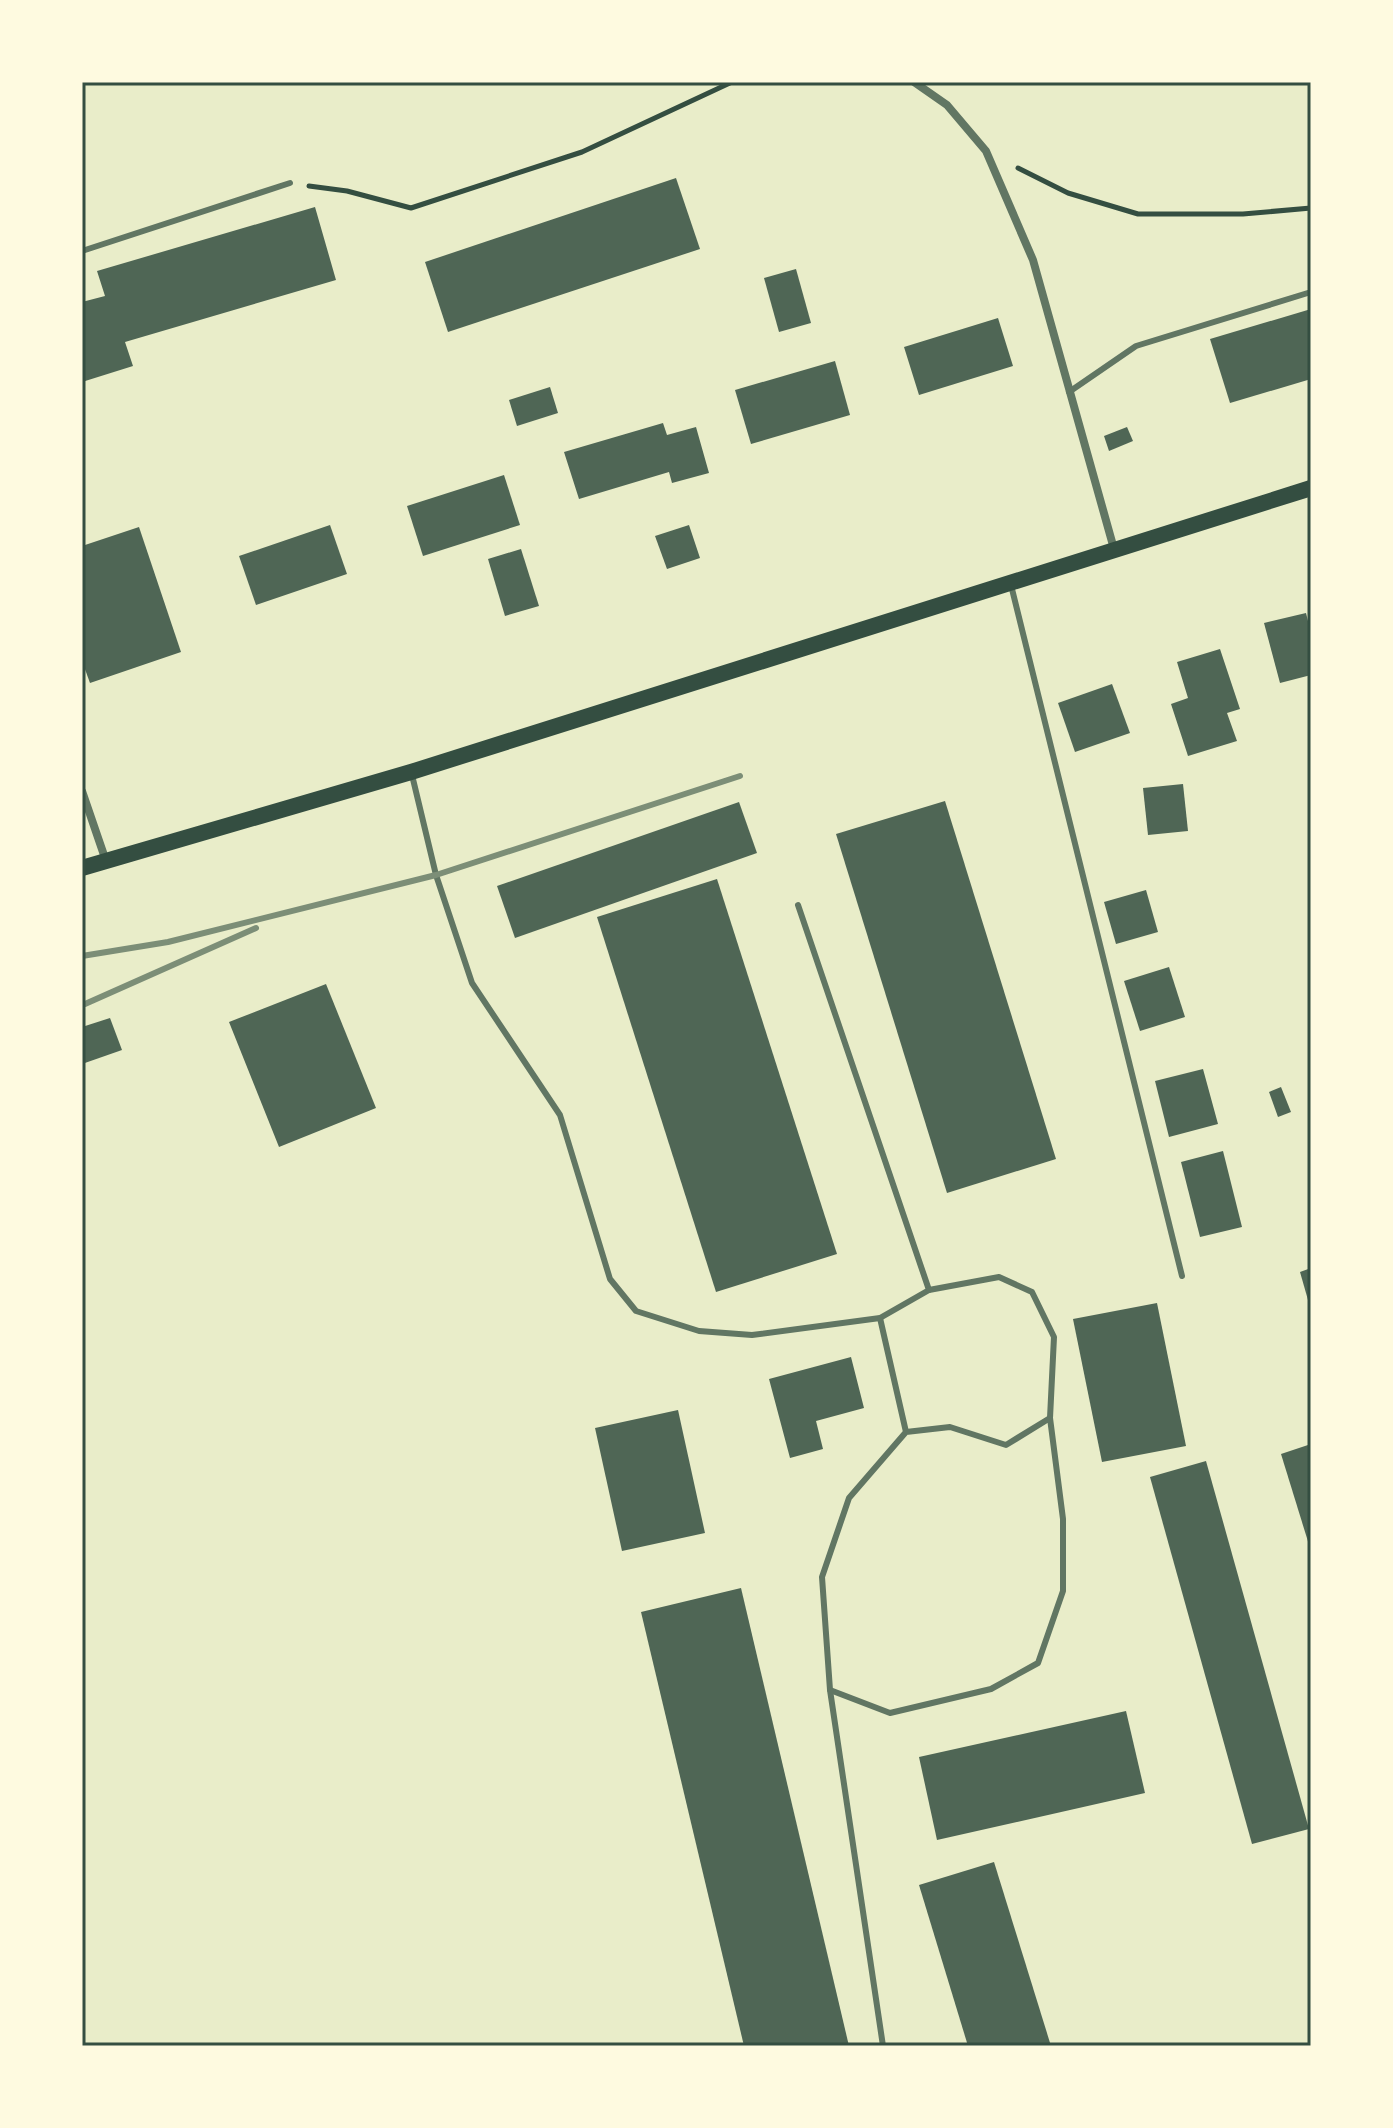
<svg xmlns="http://www.w3.org/2000/svg" width="1393" height="2128" font-family="'Roboto Condensed',sans-serif">
<rect width="100%" height="100%" fill="#e9edc9"/>
<g fill="#4f6655">
<polygon points="676,178 700,249 448,332 425,262"/>
<polygon points="315,207 336,280 125,342 133,366 82,382 82,302 105,296 97,271"/>
<polygon points="796,269 811,323 779,332 764,278"/>
<polygon points="1311,309 1311,379 1230,403 1210,339"/>
<polygon points="998,318 1013,366 919,395 904,347"/>
<polygon points="835,361 850,415 751,444 735,390"/>
<polygon points="550,387 558,413 517,426 509,400"/>
<polygon points="663,423 667,435 696,427 709,473 672,483 669,472 579,499 564,452"/>
<polygon points="1127,427 1133,441 1109,451 1104,436"/>
<polygon points="504,475 520,525 423,556 407,506"/>
<polygon points="330,525 347,574 256,605 239,556"/>
<polygon points="689,525 700,558 667,569 655,536"/>
<polygon points="139,527 181,652 90,683 82,661 82,546"/>
<polygon points="521,549 539,606 505,616 488,559"/>
<polygon points="1306,613 1311,633 1311,675 1280,683 1264,623"/>
<polygon points="1220,649 1240,709 1227,713 1237,741 1188,756 1171,704 1188,698 1177,662"/>
<polygon points="1112,684 1130,733 1075,752 1058,703"/>
<polygon points="1183,784 1188,831 1148,835 1143,788"/>
<polygon points="945,801 1056,1159 947,1193 836,834"/>
<polygon points="739,802 757,853 515,938 497,886"/>
<polygon points="717,879 837,1254 716,1292 597,917"/>
<polygon points="1146,890 1158,932 1116,944 1104,902"/>
<polygon points="1169,967 1185,1017 1140,1031 1124,981"/>
<polygon points="326,984 376,1108 279,1147 229,1022"/>
<polygon points="110,1018 122,1050 82,1064 82,1027"/>
<polygon points="1203,1069 1218,1124 1169,1137 1155,1081"/>
<polygon points="1281,1087 1291,1112 1278,1117 1269,1092"/>
<polygon points="1223,1151 1242,1227 1200,1237 1181,1162"/>
<polygon points="1311,1268 1311,1307 1310,1307 1300,1272"/>
<polygon points="1157,1303 1186,1446 1102,1462 1073,1319"/>
<polygon points="851,1357 864,1408 816,1421 823,1449 790,1458 769,1379"/>
<polygon points="678,1410 705,1533 622,1551 595,1428"/>
<polygon points="1311,1444 1311,1548 1310,1548 1281,1454"/>
<polygon points="1206,1461 1309,1829 1252,1844 1150,1477"/>
<polygon points="741,1588 849,2046 744,2046 641,1612"/>
<polygon points="1126,1711 1145,1793 937,1840 919,1757"/>
<polygon points="994,1862 1051,2046 968,2046 919,1885"/>
</g>
<g fill="none" stroke-linecap="round" stroke-linejoin="round">
<g stroke="#344e41" stroke-width="5">
<polyline points="1018,168 1068,193 1138,214 1243,214 1311,208"/>
<polyline points="309,186 347,191 411,208 582,152 732,82"/>
</g>
<g stroke="#617663" stroke-width="6">
<polyline points="82,251 290,183"/>
<polyline points="1069,392 1136,346 1311,292"/>
<polyline points="1011,585 1182,1276"/>
<polyline points="412,775 436,875 472,983 560,1115 610,1279 636,1311 699,1331 752,1335 880,1318 929,1290 798,905"/>
<polyline points="929,1290 999,1277 1032,1292 1054,1337 1050,1418"/>
<polyline points="880,1318 906,1432 849,1498 822,1577 830,1690 890,1713 991,1689 1038,1663 1063,1591 1063,1519 1050,1418 1006,1445 950,1427 906,1432"/>
<polyline points="830,1690 883,2046"/>
</g>
<g stroke="#617663" stroke-width="8">
<polyline points="914,82 947,105 986,151 1033,260 1114,549"/>
<polyline points="82,791 106,861"/>
</g>
<polyline stroke="#344e41" stroke-width="16" points="82,868 411,772 1311,488"/>
<g stroke="#7c8e77" stroke-width="6">
<polyline points="82,956 168,942 436,875 740,776"/>
<polyline points="85,1004 256,928"/>
</g>
</g>
<rect width="1393" height="2128" fill="none" stroke="#fefae0" stroke-width="168"/>
<rect x="84" y="84" width="1225" height="1960" fill="none" stroke="#344e41" stroke-width="3"/>
</svg>
